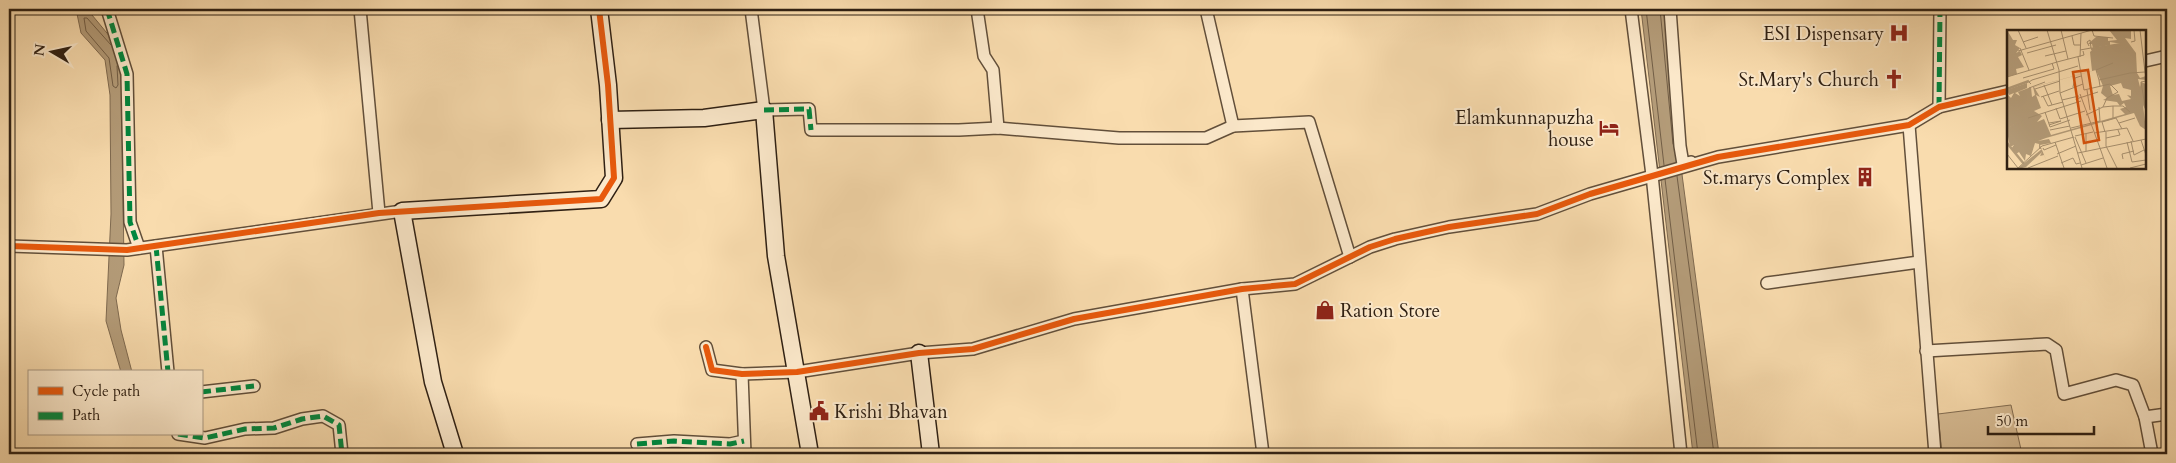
<svg xmlns="http://www.w3.org/2000/svg" width="2176" height="463" font-family="Cardo,serif">
<rect width="100%" height="100%" fill="#f9dcae"/>
<filter id="stains"><feTurbulence type="fractalNoise" baseFrequency=".004" numOctaves="4"/><feColorMatrix values="0 0 0 0 .2 0 0 0 0 .09 0 0 0 0 .02 0 0 0 .5 -.17"/></filter>
<radialGradient id="worn" r=".72"><stop offset=".6" stop-color="#630" stop-opacity="0"/><stop offset="1" stop-color="#630" stop-opacity=".3"/></radialGradient>
<polygon fill="#d7bc94" stroke="#836e54" points="2011,405 2022,454 1942,454 1938,414"/>
<g fill="#b49c79" stroke="#7f6a50">
<polygon points="76,9 90,9 92,15 121,50 124,265 116,298 121,330 132,372 121,372 106,321 111,214 110,95 105,60 81,33"/>
<polygon points="1641,9 1665,9 1674,114 1719,454 1693,454"/>
</g>
<g fill="none" stroke-linecap="round" stroke-linejoin="round">
<g stroke="#725e46" stroke-width="1">
<polyline points="1646,9 1664,165"/>
<polyline points="1660,9 1673,144"/>
<polyline points="111,45 87,18 84,18 86,31 109,58 113,86 116,88 118,85 117,66"/>
<polyline points="1677,176 1714,454"/>
<polyline points="1665,179 1698,454"/>
</g>
<defs>
<g id="street">
<polyline points="107,9 127,74 130,222 139,248"/>
<polyline points="360,9 379,213"/>
<polyline points="751,9 764,110 809,109 811,130 959,130 998,128 1119,138 1206,138 1233,126"/>
<polyline points="977,9 984,56 993,70 998,128"/>
<polyline points="1206,9 1233,126 1309,122 1350,257"/>
<polyline points="1631,9 1652,175 1681,454"/>
<polyline points="1670,9 1680,146 1683,164 1691,162"/>
<polyline points="2145,61 2167,56"/>
<polyline points="1939,107 1940,9"/>
<polyline points="1909,125 1935,454"/>
<polyline points="9,246 127,250 402,211"/>
<polyline points="156,246 168,372"/>
<polyline points="1767,283 1919,262"/>
<polyline points="1242,289 1263,454"/>
<polyline points="706,347 712,370 742,374 797,372 919,353 973,349 1074,319 1242,289 1295,284 1370,247 1395,239 1449,227 1537,214 1590,194 1718,157 1909,125 1939,107 2008,91"/>
<polyline points="1926,351 2047,344 2056,350 2064,394 2116,380 2133,385 2145,417 2152,454"/>
<polyline points="742,374 745,454"/>
<polyline points="201,392 254,386"/>
<polyline points="2145,417 2167,414"/>
<polyline points="178,434 205,438 245,429 274,428 302,419 323,416 339,425 342,454"/>
<polyline points="637,444 674,441 730,444 744,441"/>
</g>
<g id="secondary">
<polyline points="610,120 704,118 764,110 776,256 810,454"/>
<polyline points="919,353 931,454"/>
<polyline points="455,454 433,382 402,211 601,199 614,178 608,85 599,9"/>
</g>
</defs>
<use href="#street" stroke="#624f3a" stroke-width="14"/>
<use href="#secondary" stroke="#2f2013" stroke-width="19"/>
<use href="#street" stroke="#fbe8ca" stroke-width="11"/>
<use href="#secondary" stroke="#fbe8ca" stroke-width="16"/>
<g stroke="#00873e" stroke-width="5" stroke-dasharray="10 5" stroke-linecap="butt">
<polyline points="107,9 127,74 130,222 139,248"/>
<polyline points="1939,107 1940,9"/>
<polyline points="764,110 809,109 811,130"/>
<polyline points="156,246 168,372"/>
<polyline points="201,392 254,386"/>
<polyline points="178,434 205,438 245,429 274,428 302,419 323,416 339,425 342,454"/>
<polyline points="637,444 674,441 730,444 744,441"/>
</g>
<defs>
<g id="cycleway">
<polyline points="9,246 127,250 379,213 601,199 614,178 608,85 599,9"/>
<polyline points="706,347 712,370 742,374 797,372 919,353 973,349 1074,319 1242,289 1295,284 1370,247 1395,239 1449,227 1537,214 1590,194 1718,157 1909,125 1939,107 2008,91"/>
</g>
</defs>
<use href="#cycleway" stroke="#fbe8ca" stroke-width="9"/>
<use href="#cycleway" stroke="#e8590c" stroke-width="6"/>
</g>
<defs>
<symbol id="hospital-bare" viewBox="-9 -9 18 18"><path d="M-5-5h3v3.5h4V-5h3V5h-3V1.5h-4V5h-3Z" fill="#8f2418" stroke="#fbe8ca" stroke-width="2.5" paint-order="stroke"/></symbol>
<symbol id="church-bare" viewBox="-9 -9 18 18"><path d="M-1.2-6h2.4v3.5h3.3v2.4h-3.3V6h-2.4V-.1h-3.3v-2.4h3.3Z" fill="#8f2418" stroke="#fbe8ca" stroke-width="2.5" paint-order="stroke"/></symbol>
<symbol id="hotel-bare" viewBox="-9 -9 18 18"><path d="M-6-4.5h1.5V1H6V5H4.5V3h-9V5H-6ZM-4 0a1.8 1.8 0 1 1 3.6 0ZM.5 0V-2.5h3Q6-2.5 6 0Z" fill="#8f2418" stroke="#fbe8ca" stroke-width="2.5" paint-order="stroke"/></symbol>
<symbol id="building-bare" viewBox="-9 -9 18 18"><path d="M-4-6H4V6H1V3H-1V6H-4ZM-2.5-4.3h1.7v1.8h-1.7ZM.8-4.3h1.7v1.8H.8ZM-2.5-1h1.7V.8h-1.7ZM.8-1h1.7V.8H.8Z" fill="#8f2418" stroke="#fbe8ca" stroke-width="2.5" paint-order="stroke"/></symbol>
<symbol id="shop-bare" viewBox="-9 -9 18 18"><path d="M-5-2.5h2.3a2.7 3.5 0 0 1 5.4 0H5L5.5 6h-11ZM-1.5-2.5h3a1.5 2.3 0 0 0-3 0Z" fill="#8f2418" stroke="#fbe8ca" stroke-width="2.5" paint-order="stroke"/></symbol>
<symbol id="civic-bare" viewBox="-9 -9 18 18"><path d="M-.6-6.5H3V-4.5H.6V-3L4-1V1h2V6H-6V1h2V-1L-.6-3ZM-1.2 2.5V6h2.4V2.5Z" fill="#8f2418" stroke="#fbe8ca" stroke-width="2.5" paint-order="stroke"/></symbol>
</defs>
<g fill-rule="evenodd">
<use href="#hospital-bare" x="1885" y="19" width="28" height="28"/>
<use href="#church-bare" x="1880" y="65" width="28" height="28"/>
<use href="#hotel-bare" x="1595" y="114" width="28" height="28"/>
<use href="#building-bare" x="1851" y="163" width="28" height="28"/>
<use href="#shop-bare" x="1311" y="296" width="28" height="28"/>
<use href="#civic-bare" x="805" y="397" width="28" height="28"/>
</g>
<g text-anchor="middle" stroke-width="4" stroke-linejoin="round" paint-order="stroke">
<g font-size="19" fill="#2f2013" stroke="#fbe8ca" text-anchor="end">
<text x="1884" y="40">ESI Dispensary</text>
<text x="1879" y="86">St.Mary's Church</text>
<text x="1594" y="124">Elamkunnapuzha<tspan x="1594" dy="22">house</tspan></text>
<text x="1850" y="184">St.marys Complex</text>
<text x="1340" y="317" text-anchor="start">Ration Store</text>
<text x="834" y="418" text-anchor="start">Krishi Bhavan</text>
</g>
</g>
<g transform="translate(2007 30)">
<rect width="139" height="139" fill="#f9dcae"/>
<path d="M0,0L6,10H10L8,15L13,18L9,23L13,21L15,25L11,27L17,37L9,39L10,44L0,47ZM102,0H124V9L118,8L129,23L130,43L133,48L139,46V50L131,49L133,57L134,52L139,54V81L136,75L139,100L133,96L127,83L39,108L31,111L42,109L44,113L33,115L42,137L37,125L33,126L35,122L19,137L15,138H11L35,119H32V114L28,113L24,126L19,124L18,131L12,122L9,124L4,119L7,115L3,117L0,101L14,90L0,99V64L4,68L7,63L2,65L0,60L20,53V58L8,63L13,66L11,62L24,57L25,67L28,65L26,57L85,41L83,22L86,19L115,14L103,12V15L86,18L85,14H81L89,7H101V11L110,10ZM89,40L96,56L94,63L100,68L96,70L110,72L113,76L117,73L119,77L113,79L118,84L44,105L37,89L30,92L35,86L27,81L34,78L29,65L33,67L27,57ZM114,53L116,58L124,60V66L120,65L124,69L115,71L112,64L106,65L103,56Z" fill="#b49c79" fill-rule="evenodd"/>
<path fill="none" stroke="#b49c79" stroke-width="2.5" d="M84,19L115,14M0,59L22,51M0,100L15,90M0,113L17,134"/>
<path fill="none" stroke="#a89170" stroke-width="1" d="M11,0L19,18M40,0L52,40L53,63L75,138M54,0L61,29M85,0L87,6L106,8M133,0L138,42M65,6L67,15H74M16,12L31,7M124,12L128,11L127,0M13,18L22,40M73,20L84,18L83,10L80,12L82,16M11,21L85,0M20,23L49,15M38,26L59,21M71,27L77,60L103,54L111,62L100,68L96,77L79,85M73,27L74,3M50,32L77,25L76,21M0,47L50,32M16,48L47,39L45,33M92,50L89,40L106,33M139,51L134,52L139,82M24,54L22,52L25,50L71,36M37,55L45,75M93,56L92,50L123,43L138,42L139,47M66,57L68,48L74,46M22,58L38,52M28,59L53,51M80,60L83,80M53,63L76,54M73,64L93,118M36,66L41,76L56,72M34,67L52,61M55,70L72,66M70,72L69,69L91,62M106,76H116L123,82M96,77L106,76V88M49,78L53,89L78,81M38,82L43,97L63,90M21,88L74,71M42,93L54,91L42,95M112,93L128,88M64,98L93,91L92,77M43,100L63,96M98,102L95,92L109,88L115,99M99,102V116L110,138M87,103L120,98L126,111M68,106L86,102M68,107L79,133M99,108L113,105L111,100M134,110L139,125M124,111L127,125L137,120M48,112L57,138M120,112L125,132L139,130M36,118L37,120L49,115M93,118L100,138M79,121V104M71,123L139,109M0,124L11,138L35,116L67,107M50,124L69,116M116,129L115,124L127,121M54,133L66,128L69,134L73,133M74,135L96,128M21,138L51,126M123,138L139,134"/>
<path fill="#d6530d" fill-opacity="0.15" stroke="#d6530d" stroke-width="2.5" d="M81,40L92,110L77,113L66,42Z"/>
<rect width="139" height="139" fill="none" stroke="#2f2013" stroke-width="2.5"/>
</g>
<rect width="2176" height="463" fill="none" stroke="#f9dcae" stroke-width="30"/>
<rect x="10" y="10" width="2156" height="443" fill="none" stroke="#2f2013" stroke-width="2.5"/>
<rect x="15" y="15" width="2146" height="433" fill="none" stroke="#2f2013"/>
<rect x="28" y="370" width="175" height="65" fill="#fbe8ca" stroke="#a99881"/>
<rect x="38" y="387" width="25" height="8" fill="#e8590c" stroke="#a99881"/>
<text x="72" y="396" font-size="15" fill="#2f2013">Cycle path</text>
<rect x="38" y="412" width="25" height="8" fill="#00873e" stroke="#a99881"/>
<text x="72" y="420" font-size="15" fill="#2f2013">Path</text>
<g transform="translate(52 52) rotate(279)" stroke="#fbe8ca" stroke-width="4" paint-order="stroke">
<path d="M0-4L9 19L0 12L-9 19Z" fill="#2f2013"/>
<text y="-8" font-size="14" font-weight="bold" text-anchor="middle" fill="#2f2013">N</text>
</g>
<path d="M1988 426v8h106v-8" fill="none" stroke="#2f2013" stroke-width="2.5"/>
<text x="1996" y="426" font-size="15" fill="#2f2013" stroke="#fbe8ca" stroke-width="4" paint-order="stroke">50 m</text>
<rect width="100%" height="100%" filter="url(#stains)"/>
<rect width="100%" height="100%" fill="url(#worn)"/>
</svg>
